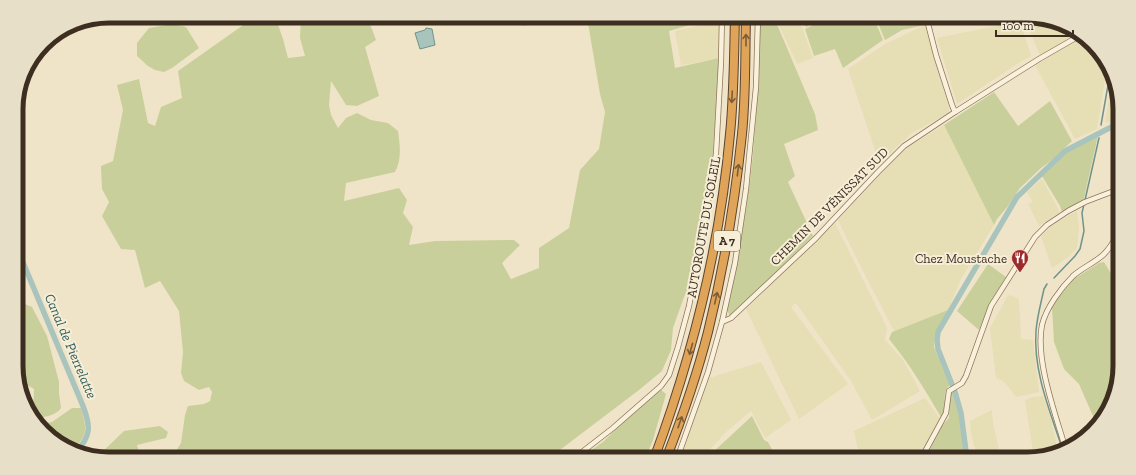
<svg xmlns="http://www.w3.org/2000/svg" width="1136" height="475" font-family="'Zilla Slab',serif">
<rect width="100%" height="100%" fill="#f0e4c8"/>
<g fill="#e6deb5">
<polygon points="790,16 798,16 813,58 797,64 777,21"/>
<polygon points="930,16 1000,16 932,26"/>
<polygon points="1027,16 1038,18 1041,24 1050,24 1053,21 1062,23 1077,34 1040,55 1026,22"/>
<polygon points="719,21 719,58 695,63 681,65 675,31"/>
<polygon points="1020,21 1031,56 1017,64 957,104 937,38"/>
<polygon points="925,25 950,112 912,133 895,148 880,165 848,69 885,44"/>
<polygon points="1082,38 1101,52 1107,67 1097,129 1075,139 1035,65"/>
<polygon points="1112,79 1119,96 1119,119 1110,123 1105,122"/>
<polygon points="944,125 994,225 961,279 948,310 894,331 858,261 838,220 902,151"/>
<polygon points="1042,179 1060,212 1039,226 1028,204 1033,202 1027,192"/>
<polygon points="1077,211 1079,228 1077,248 1070,256 1052,268 1041,236 1052,226 1064,218"/>
<polygon points="835,223 887,328 885,340 903,360 920,391 872,420 851,381 796,303 791,307 848,384 799,419 746,309"/>
<polygon points="1010,295 1019,299 1021,339 1033,340 1039,392 1016,397 1011,390 1003,381 996,378 990,328 1007,297"/>
<polygon points="761,362 791,420 765,438 751,411 726,432 708,452 711,459 688,459 684,448 709,378"/>
<polygon points="1043,396 1050,416 1058,450 1034,458 1025,400 1033,397"/>
<polygon points="925,398 941,420 919,459 860,459 854,431"/>
<polygon points="992,410 993,423 1001,459 978,459 971,434 970,421"/>
</g>
<g fill="#c9cf9b">
<path d="M256,16H275L283,39L288,58L305,56L300,38L301,16H367L376,40L365,47L379,96L357,106L346,105L331,81L329,105L331,115L338,128L346,118L357,113L371,120L388,123L398,131C400,145 402,159 395,172L346,183L344,201L399,188L407,200L403,213L413,227L409,245L435,241L514,240L520,245L502,263L511,279L539,268V248L569,228L580,170L599,149L605,112L600,94L588,23L604,17L521,26L518,16H605L606,17L608,16H718V17L669,31L675,68L719,58L713,154L702,229L692,282L684,297L673,328L671,350L662,371L639,390L548,459H164L176,451L181,443L185,415L188,406L204,404L210,401L212,392L209,387L199,390L184,381L181,373L183,352L179,311L160,281L145,288L135,250L121,249L102,216L109,202L102,189L101,166L113,161L123,110L117,85L139,79L148,123L155,126L161,107L182,98L178,71Z"/>
<path d="M765,16H790L776,22L815,114L818,130L784,144L795,176L788,182L813,236L730,317L726,307C738,257 748,206 753,154C757,109 758,64 760,18Z"/>
<polygon points="798,16 827,16 806,27"/>
<polygon points="831,16 873,16 883,40 843,68 835,49 814,56 805,29"/>
<polygon points="875,16 924,16 925,25 902,30 885,40"/>
<polygon points="172,24 186,27 199,48 172,68 164,72 155,70 148,66 137,56 137,43 149,28"/>
<polygon points="994,92 1018,126 1050,101 1072,141 1053,159 1041,168 1020,188 1008,206 997,219 994,225 944,125"/>
<polygon points="1098,136 1083,202 1062,212 1060,206 1042,176 1066,152"/>
<polygon points="1104,262 1118,285 1120,285 1120,366 1113,401 1096,423 1079,384 1064,369 1054,342 1052,308 1059,296 1074,279 1099,263"/>
<polygon points="988,264 1006,277 990,304 979,330 957,311"/>
<path d="M17,279L25,304L32,307L47,336L59,382V393L61,408C55,417 43,416 34,420L33,417L34,389L17,379Z"/>
<path d="M948,310L935,334L934,347L950,385C941,393 947,402 944,411C944,413 942,415 941,417C925,390 909,363 889,339L892,332Z"/>
<polygon points="660,389 666,394 653,440 645,459 581,459 580,458 603,442 627,418"/>
<polygon points="950,393 954,393 960,418 965,459 925,459 942,426 949,418"/>
<path d="M72,408H81C87,429 88,434 73,451L38,425L39,424L52,422Z"/>
<polygon points="752,416 764,440 768,442 777,459 713,459 711,454"/>
<polygon points="160,426 168,432 166,438 137,445 141,459 109,459 97,457 124,431"/>
</g>
<polygon fill="#a9c4bc" stroke="#6f938a" points="426,28 432,29 435,45 420,49 415,33 425,30"/>
<g fill="none" stroke-linecap="round" stroke-linejoin="round">
<g stroke="#6f938a" stroke-width="1.5">
<polyline points="1101,125 1110,74"/>
<polyline points="1085,200 1099,138"/>
<polyline points="1054,278 1075,256 1080,249 1084,231 1082,213 1084,204"/>
<path d="M1047,284L1044,289C1041,303 1037,317 1036,331C1033,371 1050,411 1062,448"/>
</g>
<g stroke="#a9c4bc" stroke-width="5.5">
<path d="M17,248L83,406C91,427 91,435 76,453"/>
<polyline points="967,459 961,413 955,392 938,349 937,340 938,332 1017,197 1065,151 1119,123"/>
</g>
<defs>
<g id="minor">
<polyline points="926,16 936,55 952,105 955,112"/>
<polyline points="722,322 735,263 746,189 756,87 758,16"/>
<path d="M1065,447C1055,413 1035,359 1042,325C1046,308 1061,288 1073,276C1082,268 1094,263 1103,255C1111,248 1115,239 1120,230"/>
<polyline points="573,459 613,428 661,386 669,375 678,347 689,306 697,266 716,154 721,62 722,16"/>
<polyline points="677,459 708,372 722,322 731,318 816,238 878,172 904,146 955,112 1039,59 1079,36"/>
<polyline points="921,459 946,413 949,391 962,383 966,376 991,306 1035,237 1047,225 1068,211 1085,202 1119,189"/>
</g>
<g id="motorway">
<path d="M654,459C693,354 720,246 730,134C734,95 734,55 735,16"/>
<path d="M666,459C682,418 697,375 708,332C724,267 735,201 742,134C746,95 745,55 746,16"/>
</g>
</defs>
<use href="#minor" stroke="#8d765c" stroke-width="6"/>
<use href="#motorway" stroke="#5b4430" stroke-width="10"/>
<use href="#minor" stroke="#faf1dc" stroke-width="4.5"/>
<use href="#motorway" stroke="#e0a458" stroke-width="8"/>
</g>
<defs><path id="oneway-shaft" d="M-6 0H5M1.5-3L5.5 0L1.5 3" fill="none" stroke-width="1.6" stroke-linecap="round" stroke-linejoin="round"/></defs>
<g stroke="#7e5d36">
<use href="#oneway-shaft" transform="translate(746 40) rotate(-90)"/>
<use href="#oneway-shaft" transform="translate(732 97) rotate(93)"/>
<use href="#oneway-shaft" transform="translate(738 170) rotate(-83)"/>
<use href="#oneway-shaft" transform="translate(716 298) rotate(-77)"/>
<use href="#oneway-shaft" transform="translate(691 349) rotate(105)"/>
<use href="#oneway-shaft" transform="translate(680 422) rotate(-71)"/>
</g>
<defs>
<symbol id="restaurant-pin" viewBox="-11 -11 22 30"><path d="M0 17L-7.5 6A9.5 9.5 0 1 1 7.5 6Z" fill="#9e2a2b" stroke="#f7eed8"/><path d="M-5-6h1v4h1v-4h1v4h1v-4h1v5L-1.5 .5V6h-2V.5L-5-1ZM5-6V6H3V1.5H1.5Q1.5-4 5-6Z" fill="#fff"/></symbol>
</defs>
<g fill-rule="evenodd">
<use href="#restaurant-pin" x="1010" y="248" width="20" height="27"/>
</g>
<g text-anchor="middle" stroke-width="4" stroke-linejoin="round" paint-order="stroke">
<rect fill="#f7eed8" stroke="#756857" stroke-width="1" x="714" y="231" width="26" height="20" rx="3"/>
<g font-size="12" font-weight="bold" fill="#3d2e20">
<text x="727" y="245">A 7</text>
</g>
<g font-size="13" fill="#3d2e20" stroke="#f7eed8">
<text transform="translate(829 206) rotate(-45)" y="5">CHEMIN DE VÉNISSAT SUD</text>
<text transform="translate(703 227) rotate(-80)" y="5">AUTOROUTE DU SOLEIL</text>
</g>
<g font-size="13" fill="#3d2e20" stroke="#f7eed8" text-anchor="end">
<text x="1007" y="263">Chez Moustache</text>
</g>
<g font-size="14" font-style="italic" fill="#2f5d5a" stroke="#f7eed8">
<text transform="translate(71 346) rotate(67)" y="5">Canal de Pierrelatte</text>
</g>
</g>
<path d="M0 0H1136V475H0ZM109 23H1027A86 86 0 0 1 1113 109V366A86 86 0 0 1 1027 452H109A86 86 0 0 1 23 366V109A86 86 0 0 1 109 23Z" fill="#e8dfc9" fill-rule="evenodd"/>
<path fill="none" stroke="#3d2e20" stroke-width="5" d="M109 23H1027A86 86 0 0 1 1113 109V366A86 86 0 0 1 1027 452H109A86 86 0 0 1 23 366V109A86 86 0 0 1 109 23Z"/>
<path d="M996 30v6h77v-6" fill="none" stroke="#3d2e20" stroke-width="2"/>
<text x="1002" y="30" font-size="12" fill="#3d2e20" stroke="#f7eed8" stroke-width="3" paint-order="stroke">100 m</text>
</svg>
